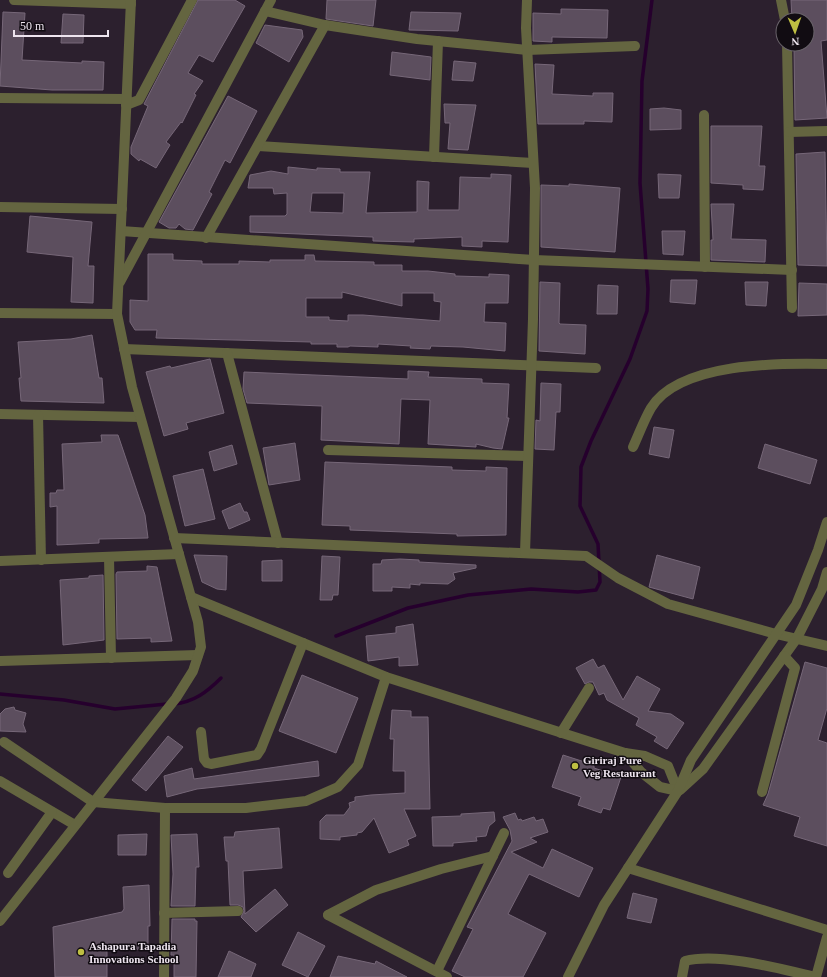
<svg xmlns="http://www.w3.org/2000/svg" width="827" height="977" font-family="Georgia,serif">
<rect width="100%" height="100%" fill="#2c202e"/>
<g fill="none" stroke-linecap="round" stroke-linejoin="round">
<g stroke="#26002d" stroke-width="3.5">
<polyline points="336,636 408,608 468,595 531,589 578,592 596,590 600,582 598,544 580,506 581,467 591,441 630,359 647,311 648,289 640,183 642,81 652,0"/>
<polyline points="0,694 64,700 115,709 167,704"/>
<path d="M174,704C194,702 207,692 221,678"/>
</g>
</g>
<g fill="#5c4e5e" stroke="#766778" fill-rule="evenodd">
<polygon points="198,0 235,0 245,6 213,62 199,55 188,73 203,81 194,94 196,95 182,123 181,122 166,142 170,145 156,168 140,159 139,161 131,154 131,147 148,106 144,104"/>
<polygon points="327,0 376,0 373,26 326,19"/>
<polygon points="791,0 827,0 827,40 821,41 827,118 795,120 794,46 807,45 807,20 792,20"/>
<polygon points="561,9 608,10 607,38 552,37 552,42 533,41 533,13 561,14"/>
<polygon points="3,12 25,13 22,60 82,63 82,61 104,62 103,90 52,90 0,86"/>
<polygon points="411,12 461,13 458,31 409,30"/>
<polygon points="63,14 84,15 83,43 61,43"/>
<polygon points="265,25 302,30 303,37 289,62 256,43"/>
<polygon points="392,52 431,57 430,80 390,75"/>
<polygon points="454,61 476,63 473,81 452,80"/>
<polygon points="535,64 554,65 552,94 593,96 593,93 613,93 612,122 584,121 584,124 538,124"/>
<polygon points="228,96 257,111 230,163 225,160 209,192 212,194 193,230 185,229 179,224 176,228 169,228 159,222"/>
<polygon points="444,104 476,105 468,150 448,149 450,123 445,123"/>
<polygon points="664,108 681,110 681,129 650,130 650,109"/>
<polygon points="711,126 762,126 759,166 765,166 763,190 743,189 743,185 711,183"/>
<polygon points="825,152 827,266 798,265 796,154"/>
<path d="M288,167L317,170V168L340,169V172H370L366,213L417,212V181L429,182L428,210H459L460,177L491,178V174L511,175L508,242L482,241V247L462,246V237L414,239V242L373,241V237L250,232V216H285L287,214V193L274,194L273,188H248L250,175L271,171L288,174ZM312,193H344L343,213L310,212Z"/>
<polygon points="658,174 681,175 679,198 659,198"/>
<polygon points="569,184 620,188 615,252 541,247 541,185 569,186"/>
<polygon points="711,204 734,204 731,239 766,240 765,262 711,260 711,240 713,240"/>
<polygon points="30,216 92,222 88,266 94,266 93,303 71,302 73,257 27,252"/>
<polygon points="662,231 685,231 683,255 663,254"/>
<path d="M148,254H173V260L202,261V264H239V261L270,262V260H305V255H314L315,261L374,262V265H402V271H428L455,274V276L489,277V274L509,275L508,303H485L484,322L506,323L505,351L463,347L431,346L430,349L410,348L411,346L378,344V347L350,346L348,347H337V344H311V342L156,338L157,330H135L130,322V300L148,301ZM342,292L402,306V293H434V301L441,302L440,321L363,315H348V321L329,320V317H306V298H342Z"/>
<polygon points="671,280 697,280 695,304 670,302"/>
<polygon points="540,282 560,283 559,323 560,324 586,325 585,354 539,351"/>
<polygon points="745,282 768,282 766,306 746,305"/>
<polygon points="799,283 827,284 827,315 798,316"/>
<polygon points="598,285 618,286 617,314 597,314"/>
<polygon points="92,335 99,378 102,378 104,403 21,401 19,378 21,378 18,342 71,339"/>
<polygon points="210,359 224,413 186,423 188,429 164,436 146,372 170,366 171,368"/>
<polygon points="408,371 429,372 428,377 482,379 482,383 509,384 507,418 509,418 502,449 493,448 476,444 476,447 428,444 430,400 401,399 399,444 321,440 322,406 247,403 243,389 244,372 408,379"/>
<polygon points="541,383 561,384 560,412 556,412 554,450 535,449 536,420 540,421"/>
<polygon points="654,427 674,430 669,458 649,454"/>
<polygon points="101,435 118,435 145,515 148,538 99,539 99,543 57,545 57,506 50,507 50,493 56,493 57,490 64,490 62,444 102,442"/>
<polygon points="295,443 300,480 269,485 263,448"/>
<polygon points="765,444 817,460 810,484 758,468"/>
<polygon points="232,445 237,464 214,471 209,452"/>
<polygon points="325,462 452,467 452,470 486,471 486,467 507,468 506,535 457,536 457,534 350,530 350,526 322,525"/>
<polygon points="203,469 215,519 185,526 173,476"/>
<polygon points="240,503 244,512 247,512 250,520 229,529 222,511"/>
<polygon points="194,555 227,556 226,590 217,589 202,582"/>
<polygon points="657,555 700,567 693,599 649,587"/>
<polygon points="322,556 340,557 338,595 333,595 332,600 320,600"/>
<polygon points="400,559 419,560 419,562 476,565 476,568 453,573 455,579 448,584 420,583 420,585 410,584 410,588 392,587 392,591 373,591 373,564 381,564 382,560"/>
<polygon points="282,560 282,581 262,581 262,561"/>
<polygon points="147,566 157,567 172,641 151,642 151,638 117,639 116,574 117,572 147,571"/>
<polygon points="103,575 104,640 63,645 60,580 89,578 89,576"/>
<polygon points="413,624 418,665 399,666 399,657 368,661 366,636 396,633 396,627"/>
<polygon points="593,659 598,668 604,665 623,700 637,676 660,689 648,711 671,714 684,723 667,749 654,741 657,737 636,725 639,718 607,700 604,693 599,695 593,682 589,682 585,684 576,668"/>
<polygon points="805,662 827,668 827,708 818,740 827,743 827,846 794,836 800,817 763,805 768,794"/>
<polygon points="302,675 358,698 336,753 279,731"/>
<polygon points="14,707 15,710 26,713 23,724 26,732 0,731 0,714 5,709"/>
<polygon points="392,710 411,711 411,717 428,717 430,809 404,809 416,836 407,840 409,845 389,853 374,818 362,832 357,833 357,835 340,837 340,840 320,839 320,821 326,815 344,815 350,807 349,803 355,801 355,797 371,795 405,793 405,771 393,771 394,739 390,739"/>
<polygon points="168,736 183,747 146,791 132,780"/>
<polygon points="563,755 594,765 594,768 621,777 610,810 603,808 601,813 578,805 581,797 552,787"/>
<polygon points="318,761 319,776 197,789 167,797 164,776 192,768 194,779"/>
<polygon points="494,812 495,821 489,826 486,836 476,837 477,841 453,843 453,846 433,846 432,817 461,816 461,814"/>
<polygon points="515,813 518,820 521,819 522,821 534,817 536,821 543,819 548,832 530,838 537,842 511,852 543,868 552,849 593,868 579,897 529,874 508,914 546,933 523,977 465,977 452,971 473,929 467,927 512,841 510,830 503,817"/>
<polygon points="279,828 282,868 243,871 245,914 275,889 288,905 256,932 241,917 244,911 243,907 238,905 230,905 228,861 226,861 224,837 234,837 235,832"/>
<polygon points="147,834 146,855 118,855 118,835"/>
<polygon points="197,834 199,867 196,867 195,906 171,906 173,874 171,835"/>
<polygon points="149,885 150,926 148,926 148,949 107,950 107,977 55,977 53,927 122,912 124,909 123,887"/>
<polygon points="633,893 657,899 651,923 627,918"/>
<polygon points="172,919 195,919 195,921 197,921 196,977 174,977 174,955 171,955"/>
<polygon points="298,932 325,946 308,977 282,965"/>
<polygon points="229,951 256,964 251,977 218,977"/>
<polygon points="338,956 375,964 376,961 407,977 330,977"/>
</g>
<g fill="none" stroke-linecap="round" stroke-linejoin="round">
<g stroke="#646540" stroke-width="10">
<polyline points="14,0 131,4"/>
<polyline points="781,0 785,20"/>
<polyline points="265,11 325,25 417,39 527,50 635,46"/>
<polyline points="787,44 792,308"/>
<polyline points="0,98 127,99"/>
<polyline points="126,105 139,100 192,0"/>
<polyline points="704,115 705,267"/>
<polyline points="789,132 827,131"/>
<polyline points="258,146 533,163"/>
<polyline points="434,157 438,41"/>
<polyline points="0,207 122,209"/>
<polyline points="121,231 534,260 792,270"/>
<polyline points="206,238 325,25"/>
<polyline points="120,282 271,0"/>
<polyline points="0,313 117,314"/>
<polyline points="124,349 596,368"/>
<polyline points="227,353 278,543"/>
<polyline points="0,414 140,417"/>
<polyline points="38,415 41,560"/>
<path d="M633,447C639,434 644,420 651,408C679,362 780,363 827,364"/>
<polyline points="328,450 528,456"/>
<polyline points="174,538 586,556 618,578 668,604 776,634 827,646"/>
<polyline points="525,553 533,319 535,188 526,28 527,0"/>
<polyline points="109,557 111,658"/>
<polyline points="0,561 179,554"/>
<polyline points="191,597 386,677 625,753 645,756 668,766 678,791"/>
<polyline points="0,661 198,655"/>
<polyline points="201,732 204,759 207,763 211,764 257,755 261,749 303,643"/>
<polyline points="561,733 589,688"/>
<polyline points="4,742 93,802 165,808 246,808 306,801 338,787 358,765 386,677"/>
<polyline points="625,753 641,772 660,787 678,791"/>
<polyline points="0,781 75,825"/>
<polyline points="680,790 703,769 797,638 822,589 827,572"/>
<polyline points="762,792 795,668 784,656"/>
<polyline points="628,868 827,930"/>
<polyline points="8,873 52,812"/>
<polyline points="164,913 238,911"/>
<polyline points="328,915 376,890 441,869 493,856"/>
<polyline points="328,915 447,977"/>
<polyline points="0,921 176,698 193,671 201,647 198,622 132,387 117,314 131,0"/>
<polyline points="437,971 504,833"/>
<polyline points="164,977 165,808"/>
<polyline points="568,977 604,905 678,791 691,760 796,605 818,550 827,522"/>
<path d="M682,977L685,961C718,952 781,969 815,977"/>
<polyline points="816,977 827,937"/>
</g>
</g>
<g fill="#bebf42" stroke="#110c12" stroke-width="1.5">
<circle cx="575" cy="766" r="4"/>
<circle cx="81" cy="952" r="4"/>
</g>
<g text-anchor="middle" stroke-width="3" stroke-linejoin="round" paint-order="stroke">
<g font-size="11" font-weight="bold" fill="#eee5ef" stroke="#110c12" text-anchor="start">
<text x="583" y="764">Giriraj Pure<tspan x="583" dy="13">Veg Restaurant</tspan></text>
<text x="89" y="950">Ashapura Tapadia<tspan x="89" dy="13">Innovations School</tspan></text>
</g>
</g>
<g transform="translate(795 32) rotate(178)"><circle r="19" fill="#110c12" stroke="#69636a"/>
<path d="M0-3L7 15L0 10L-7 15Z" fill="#bebf42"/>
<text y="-6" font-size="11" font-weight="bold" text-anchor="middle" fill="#eee5ef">N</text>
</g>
<path d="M14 30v6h94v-6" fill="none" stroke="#eee5ef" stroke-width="2"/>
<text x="20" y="30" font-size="12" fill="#eee5ef" stroke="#110c12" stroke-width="3" paint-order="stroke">50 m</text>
</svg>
